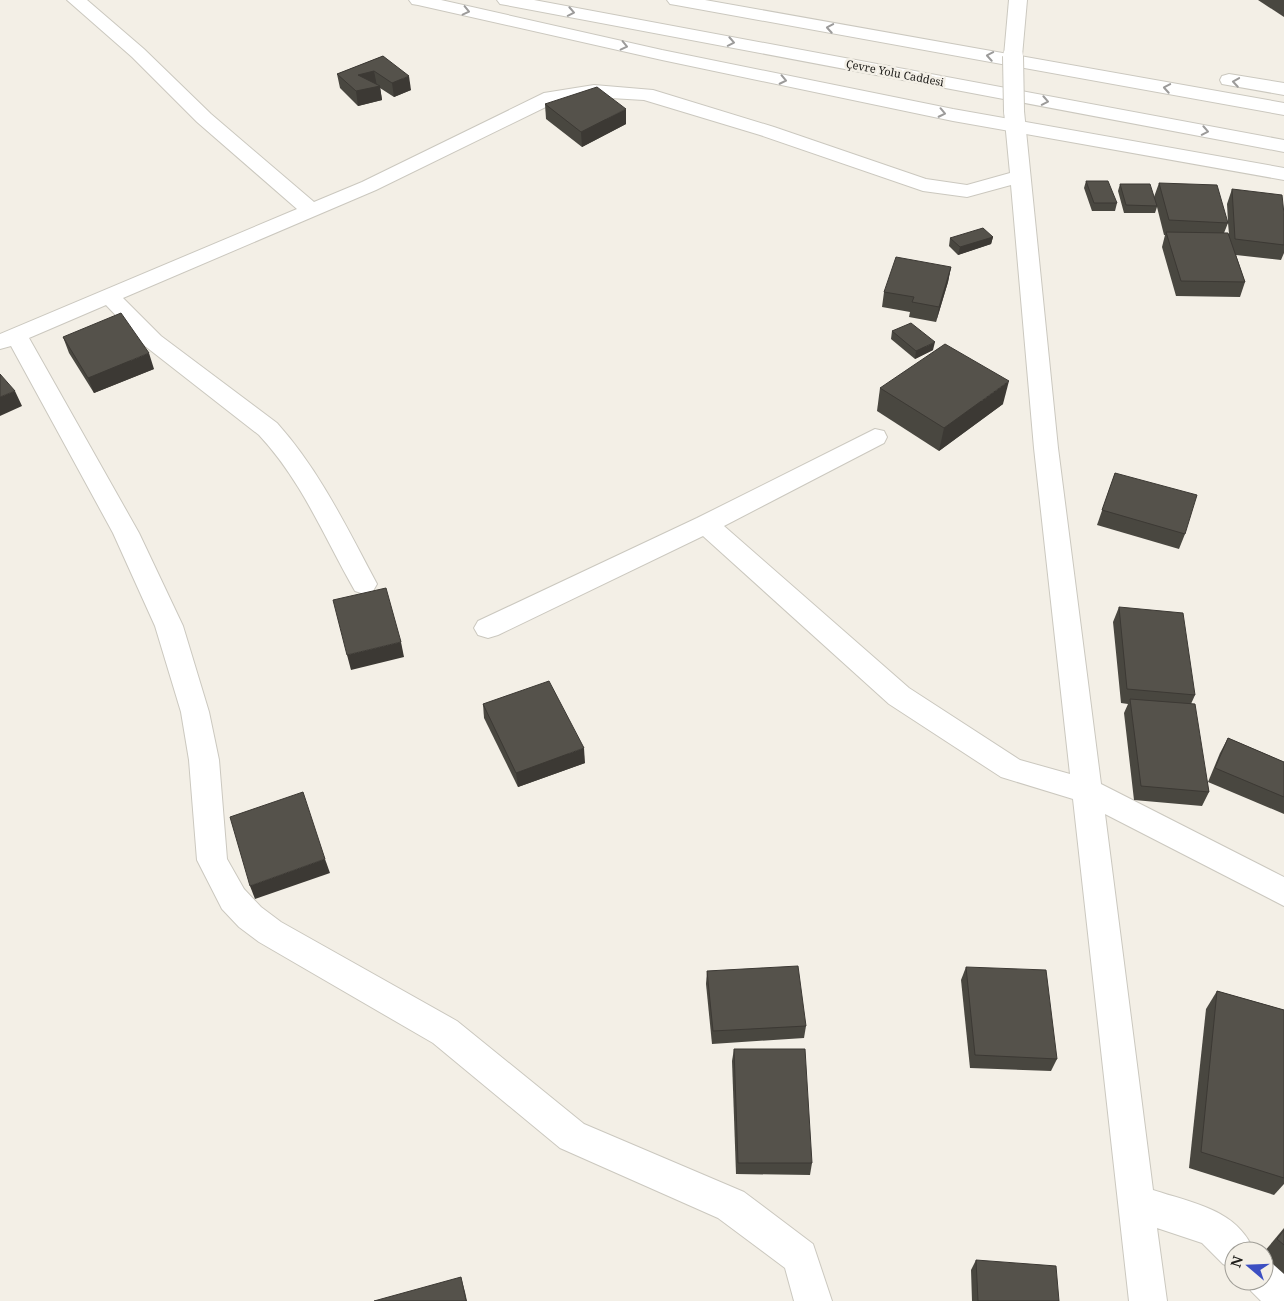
<svg xmlns="http://www.w3.org/2000/svg" width="1284" height="1301" font-family="'Noto Serif',serif">
<rect width="100%" height="100%" fill="#f3efe6"/>
<g fill="none" stroke-linecap="round" stroke-linejoin="round">
<defs>
<g id="minor">
<path d="M67,0H87L144,49L211,114L314,202L362,182L544,93L594,85L653,90L774,127L926,179L967,185L1010,173L1004,111L1007,107H1021L1024,111L1058,448L1101,784L1284,877V906L1105,814L1153,1190C1192,1203 1237,1209 1254,1251H1234V1269L1223,1264L1202,1243L1157,1228L1167,1301H1129L1073,799L1001,777L889,704L703,536L498,635L488,638L478,635L474,628L478,621L697,518L875,429L884,431L887,437L884,443L724,526L909,688L1020,760L1070,774L1034,448L1011,185L967,197L923,191L760,135L644,100L594,97L556,102L376,190L123,298L161,336L277,423C320,471 347,528 377,584L373,591L364,594L355,591C324,537 302,481 259,435L145,346L106,305L29,338L139,533L183,626L209,712L219,760L227,859L244,889L261,907L281,922L457,1021L584,1124L744,1192L813,1244L832,1301H794L785,1268L718,1218L560,1148L433,1043L259,942L239,927L222,909L197,860L189,760L181,712L155,626L113,533L11,346L0,349V334L297,209L197,122L132,57Z"/>
<polygon points="1009,0 1027,0 1022,56 1019,60 1007,60 1004,56"/>
<polygon points="1264,1259 1277,1265 1284,1271 1284,1301 1261,1301 1251,1291 1247,1281 1264,1281"/>
</g>
<g id="highway">
<polygon points="409,0 441,0 662,50 953,109 1284,168 1284,180 953,121 662,60 418,5 412,4"/>
<polygon points="497,0 534,0 1284,140 1284,152 506,5 500,4"/>
<polygon points="667,0 705,0 1284,103 1284,115 676,5 670,4"/>
<polygon points="1229,74 1284,83 1284,95 1222,84 1220,80 1222,76"/>
</g>
</defs>
<use href="#minor" stroke="#cbc8bf" stroke-width="2"/>
<use href="#highway" stroke="#cbc8bf" stroke-width="2"/>
<use href="#minor" fill="#fff" fill-rule="evenodd"/>
<use href="#highway" fill="#fff" fill-rule="evenodd"/>
<defs>
<polyline id="minor-bridge" points="1013,56 1014,111"/>
</defs>
<use href="#minor-bridge" stroke="#cbc8bf" stroke-width="22" stroke-linecap="butt"/>
<use href="#minor-bridge" stroke="#fff" stroke-width="20"/>
</g>
<g fill="#494740" fill-rule="evenodd">
<polygon points="1258,0 1284,0 1284,17"/>
<polygon points="383,56 411,90 394,97 380,88 382,100 358,106 340,88 337,74"/>
<polygon points="545,104 626,124 582,147 546,119"/>
<polygon points="1086,181 1117,203 1115,211 1092,211 1084,188"/>
<path d="M1159,183L1228,222L1227,204L1232,189L1284,214V253L1281,260L1236,255L1245,282L1240,297L1176,296L1162,247L1165,235H1164L1157,207L1155,213H1124L1118,191L1120,184L1154,197ZM1228,223L1229,234L1224,233Z"/>
<polygon points="993,237 991,244 958,255 949,246 950,238"/>
<polygon points="951,267 948,282 936,322 909,317 910,312 882,307 884,292"/>
<polygon points="892,331 933,350 915,359 891,339"/>
<polygon points="63,337 154,369 94,393 69,353"/>
<polygon points="880,388 1003,404 939,451 877,411"/>
<polygon points="1115,473 1185,534 1179,549 1097,525"/>
<polygon points="1119,607 1195,695 1191,704 1209,792 1202,806 1134,800 1124,713 1128,704 1121,703 1113,622"/>
<polygon points="483,704 585,763 518,787 484,718"/>
<polygon points="1228,738 1284,762 1284,814 1208,782 1220,753"/>
<polygon points="966,967 1057,1059 1051,1071 970,1068 961,980"/>
<polygon points="707,971 806,1026 804,1038 712,1044 706,984"/>
<polygon points="1217,991 1284,1010 1284,1184 1274,1195 1189,1168 1206,1009"/>
<polygon points="734,1049 812,1163 810,1175 736,1174 732,1061"/>
<polygon points="1284,1228 1284,1274 1264,1256 1264,1252"/>
<polygon points="976,1260 1059,1301 972,1301 971,1270"/>
</g>
<g fill="#3c3934">
<polygon points="374,71 377,86 358,75"/>
<polygon points="409,76 411,90 394,97 392,83"/>
<polygon points="380,86 382,100 358,106 356,91"/>
<polygon points="626,109 626,124 582,147 581,132"/>
<polygon points="993,237 991,244 958,255 960,247"/>
<polygon points="951,267 948,282 936,322 939,307"/>
<polygon points="935,342 933,350 915,359 916,351"/>
<polygon points="149,353 154,369 94,393 88,378"/>
<polygon points="1009,381 1003,404 939,451 944,428"/>
<polygon points="15,391 22,406 0,416 0,397"/>
<polygon points="401,642 404,657 351,670 347,655"/>
<polygon points="584,748 585,763 518,787 516,773"/>
<polygon points="325,859 330,873 255,899 250,886"/>
<polygon points="461,1277 465,1292 467,1301 466,1301"/>
</g>
<g fill="#55524b" stroke="#3c3934">
<polygon points="383,56 409,76 392,83 374,71 358,75 380,86 356,91 337,74"/>
<polygon points="597,87 626,109 581,132 545,104"/>
<polygon points="1086,181 1108,181 1117,203 1094,203"/>
<polygon points="1159,183 1217,185 1228,223 1169,220"/>
<polygon points="1120,184 1150,184 1157,206 1126,205"/>
<polygon points="1232,189 1282,195 1284,214 1284,245 1235,239"/>
<polygon points="983,228 993,237 960,247 950,238"/>
<polygon points="1166,232 1228,233 1245,282 1181,281"/>
<polygon points="896,257 951,267 939,307 912,302 914,297 884,292"/>
<polygon points="121,313 149,353 88,378 63,337"/>
<polygon points="911,323 935,342 916,351 892,331"/>
<polygon points="945,344 1009,381 944,428 880,388"/>
<polygon points="0,374 15,391 0,397"/>
<polygon points="1115,473 1197,495 1185,534 1102,510"/>
<polygon points="386,588 401,642 347,655 333,600"/>
<polygon points="1119,607 1183,613 1195,695 1127,689"/>
<polygon points="549,681 584,748 516,773 483,704"/>
<polygon points="1130,699 1195,704 1209,792 1141,786"/>
<polygon points="1228,738 1284,762 1284,797 1215,768"/>
<polygon points="303,792 325,859 250,886 230,817"/>
<polygon points="798,966 806,1026 713,1031 707,971"/>
<polygon points="966,967 1046,970 1057,1059 975,1055"/>
<polygon points="1217,991 1284,1010 1284,1178 1201,1152"/>
<polygon points="734,1049 805,1049 812,1163 738,1163"/>
<polygon points="1284,1230 1284,1245 1277,1239"/>
<polygon points="976,1260 1056,1266 1059,1301 978,1301"/>
<polygon points="461,1277 466,1301 374,1301"/>
</g>
<defs><path id="oneway-chevron" d="M-2-3.5L2.5 0L-2 3.5" fill="none" stroke-width="1.6" stroke-linecap="round" stroke-linejoin="round" transform="scale(1.25)"/></defs>
<g stroke="#9c9b9a">
<use href="#oneway-chevron" transform="translate(466 11) rotate(13)"/>
<use href="#oneway-chevron" transform="translate(571 12) rotate(11)"/>
<use href="#oneway-chevron" transform="translate(830 28) rotate(-170)"/>
<use href="#oneway-chevron" transform="translate(731 42) rotate(11)"/>
<use href="#oneway-chevron" transform="translate(624 46) rotate(13)"/>
<use href="#oneway-chevron" transform="translate(990 56) rotate(-170)"/>
<use href="#oneway-chevron" transform="translate(783 80) rotate(12)"/>
<use href="#oneway-chevron" transform="translate(1236 82) rotate(-171)"/>
<use href="#oneway-chevron" transform="translate(1167 88) rotate(-170)"/>
<use href="#oneway-chevron" transform="translate(1045 101) rotate(11)"/>
<use href="#oneway-chevron" transform="translate(942 113) rotate(12)"/>
<use href="#oneway-chevron" transform="translate(1205 131) rotate(11)"/>
</g>
<g text-anchor="middle" stroke-width="5" stroke-linejoin="round" paint-order="stroke">
<g font-size="11" fill="#22211e" stroke="#f3efe6">
<text transform="translate(895 73) rotate(11)" y="4">Çevre Yolu Caddesi</text>
</g>
</g>
<g transform="translate(1249 1266) rotate(289)"><circle r="24" fill="#f3efe6" stroke="#9f9d96"/>
<path d="M0-4L9 19L0 12L-9 19Z" fill="#3c4fc2"/>
<text y="-8" font-size="14" font-weight="bold" text-anchor="middle" fill="#22211e">N</text>
</g>
</svg>
